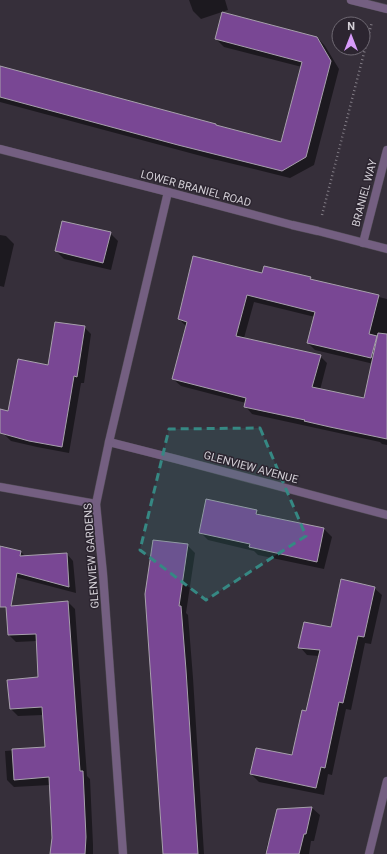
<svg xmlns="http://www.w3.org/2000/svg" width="387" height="854" font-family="Roboto,sans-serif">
<rect width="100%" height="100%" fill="#362f3a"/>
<g fill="#0007">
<polygon points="189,0 225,0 228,10 201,19 193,11"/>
<polygon points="317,37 325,46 339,69 314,165 290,178 217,160 216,160 0,102 0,67 216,125 218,127 282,143 302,67 224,47 216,39"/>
<polygon points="110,233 118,241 111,270 64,259 56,251"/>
<polygon points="0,235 6,236 14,244 4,287 0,286"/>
<polygon points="263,274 310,278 313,281 387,299 387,336 378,365 315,350 308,343 315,317 254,302 244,338 320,356 327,363 320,390 365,399 387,375 387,445 382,444 380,442 252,414 245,406 246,403 181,386 173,379 186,326 179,319"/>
<polygon points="84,327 91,334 84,383 81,383 69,453 37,447 11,441 4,434 49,366"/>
<polygon points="256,511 260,516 324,529 332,537 324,569 258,555 254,551 208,540 200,532"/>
<polygon points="0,545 21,552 25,556 67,554 73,561 76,593 0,573"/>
<polygon points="187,545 195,553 186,613 188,615 193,678 204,854 164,854 146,594"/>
<polygon points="374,588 382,595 371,644 365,643 351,710 346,709 332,775 328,774 324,795 259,782 251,774 293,757 307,713 319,656 307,655 300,647 331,628"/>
<polygon points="68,602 75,609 87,776 90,779 93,845 93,854 51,854 53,838 50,785 14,787 7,780 5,751 46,748 43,715 18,716 11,709 8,680 40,678 37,641 16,642 9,635"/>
<polygon points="312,808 320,815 314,841 311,841 309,854 265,854 268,842 270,843 277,810"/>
</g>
<g fill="#794794" stroke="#a7a0ac">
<polygon points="222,12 317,37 331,61 306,157 282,171 178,145 0,97 0,66 216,124 216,125 281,142 302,62 215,39"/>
<polygon points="62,221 111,232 103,263 55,251"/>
<polygon points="193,256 262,273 264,266 311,277 310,279 379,295 369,334 377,336 371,358 307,343 315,312 247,295 236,336 321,355 312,387 364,398 378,333 387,334 387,439 330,427 304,421 305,420 244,407 246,398 172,379 187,322 178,319"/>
<polygon points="55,322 85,326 77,377 74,376 62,447 29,441 0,433 0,409 8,411 18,359 48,365"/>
<polygon points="206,499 257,510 256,514 324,528 317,562 249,547 250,544 199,533"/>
<polygon points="153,540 188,544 179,606 181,606 186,670 198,854 163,854 145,594"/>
<polygon points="0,546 21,551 20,556 67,553 69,587 17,573 11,606 68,601 80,771 83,771 86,837 85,854 50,854 52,838 49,777 14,780 12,749 45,747 42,707 10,709 7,680 38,677 36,634 8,635 6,607 0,607"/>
<polygon points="341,579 375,587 364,637 358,636 343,703 339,702 325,768 321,767 316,788 250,774 256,748 292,755 302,710 306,711 320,650 298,648 304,622 331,627"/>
<polygon points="312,807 306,834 304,834 299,854 266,854 277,809"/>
</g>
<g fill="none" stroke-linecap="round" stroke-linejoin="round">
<defs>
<g id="minor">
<polyline points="351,0 387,9"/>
<polyline points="363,243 387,150"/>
<polyline points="109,442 176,459 387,515"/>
<polyline points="0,487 96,504"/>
<polyline points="123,854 103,574 96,504 109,442 168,192"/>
<polyline points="369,854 387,781"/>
</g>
<polyline id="tertiary" points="0,149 168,192 292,225 318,231 387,249"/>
</defs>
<use href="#minor" stroke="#524c56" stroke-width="9"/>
<use href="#tertiary" stroke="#524c56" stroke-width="9"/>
<polyline stroke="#807b84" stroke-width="2.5" stroke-dasharray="1 3" stroke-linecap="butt" points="322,215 372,22"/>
<use href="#minor" stroke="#745f81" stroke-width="8"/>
<use href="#tertiary" stroke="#745f81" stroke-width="8"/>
</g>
<path fill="#368883" fill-opacity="0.2" stroke="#368883" stroke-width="3" stroke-dasharray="8 5" stroke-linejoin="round" d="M260,428L306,536L206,600L140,550L169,429Z"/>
<g text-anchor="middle" stroke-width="3" stroke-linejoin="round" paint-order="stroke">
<g font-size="11" fill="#d4d0d7" stroke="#2c2530">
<text transform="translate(196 188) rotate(15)" y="4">LOWER BRANIEL ROAD</text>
<text transform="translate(364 193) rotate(-75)" y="4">BRANIEL WAY</text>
<text transform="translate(251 467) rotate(15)" y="4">GLENVIEW AVENUE</text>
<text transform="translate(91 556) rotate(-94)" y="4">GLENVIEW GARDENS</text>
</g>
</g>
<g transform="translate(351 36)"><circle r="19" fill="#2c2530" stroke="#6f6973"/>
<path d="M0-3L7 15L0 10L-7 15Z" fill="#d79bf9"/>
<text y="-6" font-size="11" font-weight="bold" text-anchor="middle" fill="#d4d0d7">N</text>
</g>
</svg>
